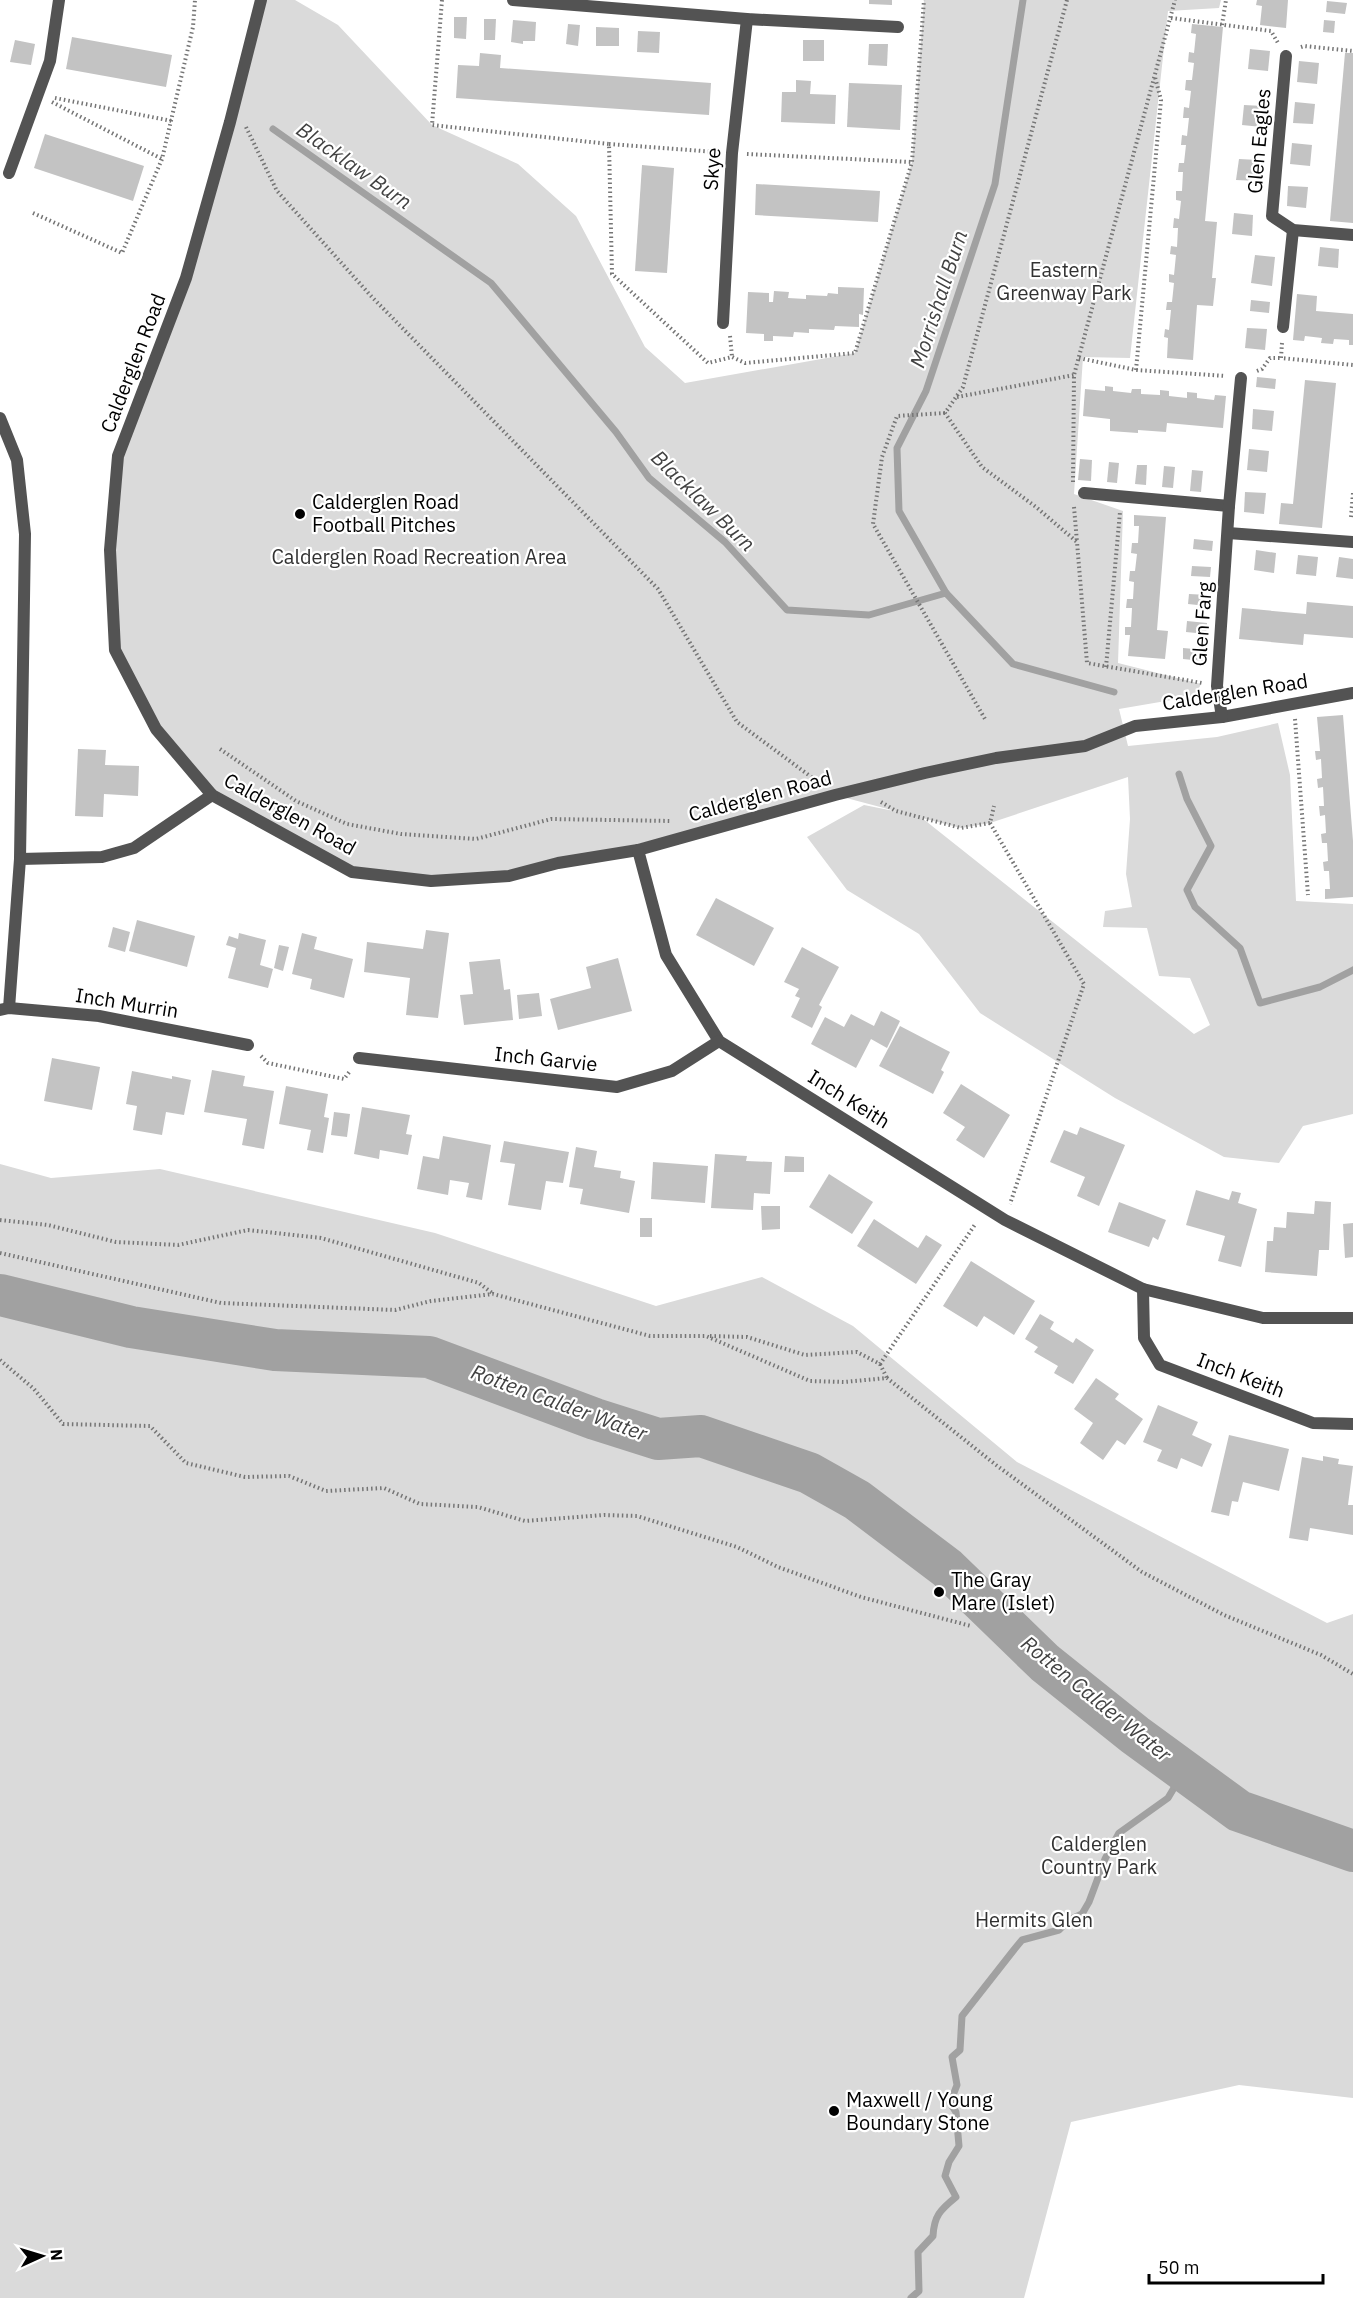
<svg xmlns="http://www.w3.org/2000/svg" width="1353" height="2298" font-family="'IBM Plex Sans',sans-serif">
<rect width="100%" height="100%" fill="#fff"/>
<g fill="#dadada" fill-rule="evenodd">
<path d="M261,0H295L338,25L432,125L518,164L576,216L645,347L685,383L855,353L912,162L924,0H1221L1219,8L1168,11L1130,358L1083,357L1074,494L1123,511L1118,663L1201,684L1195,696L1119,709L1128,746L1217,737L1278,723L1290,775L1296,901L1353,904V1114L1303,1126L1279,1163L1224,1157L1115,1098L980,1013L919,934L847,890L807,837L864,805L899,812L835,795L509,876L431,881L352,872L212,795L156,729L115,651L110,550L118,456L186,278ZM1128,777L1130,819L1126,874L1132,907L1105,911L1103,927L1147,928L1159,976L1190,978L1210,1025L1194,1034L922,818L961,828L990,823Z"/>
<polygon points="0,1164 51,1178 160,1169 435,1233 656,1306 762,1277 853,1326 1017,1462 1327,1623 1353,1614 1353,2098 1239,2085 1071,2122 1024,2298 0,2298"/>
</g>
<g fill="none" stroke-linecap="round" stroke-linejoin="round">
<g stroke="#a1a1a1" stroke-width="7">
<polyline points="273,129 491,283 616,432 649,478 725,542 787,610 869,615 946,593 1013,664 1114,692"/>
<polyline points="946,593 899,511 897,448 926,391 995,184 1023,0"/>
<polyline points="1179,774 1187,799 1211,846 1187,890 1195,907 1240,948 1260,1003 1320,987 1353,970"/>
<path d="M911,2298L919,2291L918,2252L933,2236C934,2216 940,2210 956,2197L945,2176L949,2162L959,2146L956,2112L950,2103L957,2085L952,2057L960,2050L962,2016L1013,1951L1022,1940L1059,1930L1069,1920L1082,1914L1089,1902L1105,1859L1119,1833L1168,1798L1184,1771"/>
</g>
<polyline stroke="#a1a1a1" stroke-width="42" points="0,1295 131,1327 275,1350 429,1357 595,1419 658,1439 701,1436 809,1473 857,1500 947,1568 1045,1663 1135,1735 1239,1811 1353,1851"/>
</g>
<g fill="#c3c3c3">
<polygon points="869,0 892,0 892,5 869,4"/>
<polygon points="1257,0 1288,0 1286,28 1260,25 1262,6 1256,5"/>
<polygon points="1327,1 1347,3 1345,14 1326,12"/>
<polygon points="454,17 467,17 466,39 454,38"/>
<polygon points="484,19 496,19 495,40 484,40"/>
<polygon points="513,20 536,22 535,41 523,41 523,44 511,42"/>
<polygon points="1324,20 1335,21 1334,33 1323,32"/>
<polygon points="568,24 580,25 578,46 566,44"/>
<polygon points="1192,24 1223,27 1205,221 1217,222 1212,278 1216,278 1213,306 1197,305 1193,360 1167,358 1168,338 1164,337 1165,329 1169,330 1171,310 1166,310 1167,302 1172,302 1174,283 1169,282 1169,274 1174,275 1176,255 1170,254 1171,246 1177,247 1178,228 1173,228 1174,218 1179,219 1181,201 1176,200 1176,191 1182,191 1183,172 1178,172 1179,163 1184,163 1186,145 1181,145 1182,135 1187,136 1189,118 1183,118 1184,107 1189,108 1191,91 1185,90 1186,80 1192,80 1194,63 1188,62 1189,52 1194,53 1196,34 1191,33"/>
<polygon points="596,27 619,28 619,46 596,46"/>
<polygon points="638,31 660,32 659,53 637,52"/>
<polygon points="72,37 172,55 166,87 66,69"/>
<polygon points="15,40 35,44 31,65 10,62"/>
<rect x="803" y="40" width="21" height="21"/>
<polygon points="869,44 888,44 887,66 868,65"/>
<polygon points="1250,49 1270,51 1268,71 1248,69"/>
<polygon points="480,53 501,55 500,68 711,83 709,115 456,98 458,65 479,66"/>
<polygon points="1345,53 1353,53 1353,223 1330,221"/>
<polygon points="1299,61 1319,63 1317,84 1297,82"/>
<polygon points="796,80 811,81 810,94 836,95 835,124 781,122 782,92 796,92"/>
<polygon points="849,83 902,85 900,130 847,127"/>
<polygon points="1295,102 1315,104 1313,124 1293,123"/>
<polygon points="1244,105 1263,106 1262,127 1242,125"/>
<polygon points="45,134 144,166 133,201 34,168"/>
<polygon points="1292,143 1312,145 1310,166 1290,164"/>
<polygon points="1239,159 1258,160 1257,181 1236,180"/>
<polygon points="642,165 674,168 667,273 635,271"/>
<polygon points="756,184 880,191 878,222 755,215"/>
<polygon points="1288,186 1308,187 1306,208 1287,206"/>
<polygon points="1234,213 1253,215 1252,236 1232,234"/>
<polygon points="1320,247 1339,249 1338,268 1318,266"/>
<polygon points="1255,255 1275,257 1272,286 1251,283"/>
<polygon points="838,287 864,288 863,315 859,314 859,327 835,326 834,330 809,329 809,333 794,332 793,337 773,336 773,341 764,341 764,334 746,333 748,292 769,293 769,302 773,302 774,291 789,292 788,298 806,299 806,295 827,296 828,293 838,294"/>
<polygon points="1297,294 1317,296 1316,311 1353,314 1353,345 1349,345 1349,340 1334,339 1333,344 1321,343 1322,338 1305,336 1304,341 1293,340"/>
<polygon points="1251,300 1270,302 1269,313 1250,311"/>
<polygon points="1247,328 1267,329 1265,350 1245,348"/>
<polygon points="1257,377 1276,379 1275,389 1256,387"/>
<polygon points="1305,380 1336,383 1322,528 1279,524 1281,503 1293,504"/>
<polygon points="1105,386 1113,387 1113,391 1131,393 1132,389 1141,389 1141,394 1160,395 1160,390 1169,391 1169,396 1187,398 1187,392 1197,393 1197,398 1214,400 1215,395 1226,396 1223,428 1167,423 1166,432 1138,430 1138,433 1110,431 1110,419 1083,416 1085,389 1105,391"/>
<polygon points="1253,409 1274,411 1272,431 1252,429"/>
<polygon points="1249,449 1269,451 1267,472 1247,470"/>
<polygon points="1080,459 1092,460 1091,481 1078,480"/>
<polygon points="1109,462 1119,463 1117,483 1107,482"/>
<polygon points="1137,465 1147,465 1146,485 1135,484"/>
<polygon points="1164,466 1175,467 1173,488 1162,487"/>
<polygon points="1192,470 1203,471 1201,492 1190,491"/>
<polygon points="1245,492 1266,493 1264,514 1244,512"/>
<polygon points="1134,515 1166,517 1157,630 1168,631 1165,659 1128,656 1130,635 1125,635 1125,627 1131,627 1132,608 1126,608 1127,599 1133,599 1134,582 1129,581 1130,571 1135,571 1137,554 1131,553 1132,543 1138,543 1139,526 1134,526"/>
<polygon points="1194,539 1213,541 1212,551 1193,549"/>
<polygon points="1256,550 1276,553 1274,573 1254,570"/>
<polygon points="1298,555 1318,557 1316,576 1296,574"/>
<polygon points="1339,557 1353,559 1353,579 1336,577"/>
<polygon points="1192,566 1211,567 1210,577 1191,576"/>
<polygon points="1189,594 1208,595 1207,606 1188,604"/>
<polygon points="1307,602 1353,606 1353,638 1304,634 1303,645 1239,639 1242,608 1306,614"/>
<polygon points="1187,621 1207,623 1206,634 1186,632"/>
<polygon points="1183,648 1205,650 1203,661 1183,659"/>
<polygon points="1343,715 1353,841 1353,897 1325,899 1325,889 1330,889 1329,871 1324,871 1323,862 1328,861 1327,843 1322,843 1321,834 1326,833 1325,815 1320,816 1319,806 1324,806 1323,787 1318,788 1317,779 1322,778 1321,759 1316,760 1315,751 1320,751 1317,717"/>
<polygon points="78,749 106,750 105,765 139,766 138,796 104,794 103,817 75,816"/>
<polygon points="716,898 774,928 754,966 696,935"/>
<polygon points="137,920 195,936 187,967 129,951"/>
<polygon points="113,927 130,932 125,952 108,947"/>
<polygon points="426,930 449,933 438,1018 406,1015 410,978 364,972 367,942 423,949"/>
<polygon points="239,933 266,940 260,965 273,969 268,988 228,978 236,948 226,945 229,936 238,939"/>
<polygon points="302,933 317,937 314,949 353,959 344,998 310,989 312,979 292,974"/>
<polygon points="279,945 289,947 283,971 274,968"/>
<polygon points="802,947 839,967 819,1005 822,1007 812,1028 791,1017 800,998 795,996 799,989 784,982"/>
<polygon points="618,958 632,1011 558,1030 550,999 591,988 586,967"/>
<polygon points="500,959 504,990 510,989 513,1020 464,1025 460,995 473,994 469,962"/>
<polygon points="539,993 542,1016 519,1019 517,995"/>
<polygon points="881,1011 900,1021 887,1048 871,1039 856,1068 811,1044 825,1017 844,1027 851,1014 874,1026"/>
<polygon points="900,1026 950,1052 941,1070 944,1072 933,1094 879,1066"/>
<polygon points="52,1058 100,1067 92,1110 44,1101"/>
<polygon points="212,1070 245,1076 243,1086 274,1091 264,1149 242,1145 247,1119 204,1112"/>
<polygon points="132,1071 172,1079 172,1076 191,1080 184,1115 166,1112 162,1135 133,1130 137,1106 126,1104"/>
<polygon points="961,1084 1010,1115 984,1158 956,1140 965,1127 943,1113"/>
<polygon points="286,1086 328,1094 324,1117 329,1118 323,1153 307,1150 311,1130 279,1124"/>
<polygon points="362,1107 410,1115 406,1134 412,1135 408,1155 380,1150 379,1159 354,1154"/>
<polygon points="334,1112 350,1114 347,1137 331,1135"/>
<polygon points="1080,1127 1125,1145 1099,1206 1077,1196 1085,1177 1050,1162 1064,1130 1077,1135"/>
<polygon points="443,1136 491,1145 482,1200 466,1197 469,1183 450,1180 448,1195 417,1189 423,1156 439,1159"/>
<polygon points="504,1141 569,1152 563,1183 546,1181 541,1210 508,1205 515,1164 500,1162"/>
<polygon points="576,1147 597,1151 594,1167 621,1171 620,1178 635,1181 629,1213 580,1204 583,1189 569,1187"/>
<polygon points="715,1154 747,1156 746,1161 772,1162 770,1194 754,1193 753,1210 711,1208"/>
<polygon points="785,1156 804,1157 804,1172 784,1172"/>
<polygon points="653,1162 708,1166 705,1203 651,1199"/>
<polygon points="829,1174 873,1202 852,1234 809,1207"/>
<polygon points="1196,1190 1229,1200 1232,1191 1241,1193 1238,1203 1257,1209 1241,1267 1218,1261 1225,1236 1186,1225"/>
<polygon points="1315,1201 1331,1202 1329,1250 1319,1250 1317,1276 1265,1272 1267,1241 1273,1241 1274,1227 1286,1228 1287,1212 1314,1214"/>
<polygon points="1119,1202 1166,1220 1158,1240 1153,1237 1149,1247 1108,1232"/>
<polygon points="761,1206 780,1206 780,1229 762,1230"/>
<rect x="640" y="1218" width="12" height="19"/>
<polygon points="874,1219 918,1248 926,1235 942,1245 916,1284 857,1246"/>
<polygon points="1353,1223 1353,1257 1345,1258 1343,1224"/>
<polygon points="971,1261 1035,1301 1014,1335 984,1316 977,1327 943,1306"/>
<polygon points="1040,1314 1054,1322 1050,1329 1073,1343 1076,1338 1094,1350 1073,1384 1054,1373 1058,1366 1034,1352 1038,1347 1025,1339"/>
<polygon points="1096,1378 1119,1394 1115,1399 1143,1419 1125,1445 1117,1440 1103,1460 1080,1443 1093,1423 1074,1409"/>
<polygon points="1158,1405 1198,1422 1192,1435 1212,1444 1202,1467 1181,1458 1177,1469 1157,1461 1162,1450 1143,1442"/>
<polygon points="1229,1435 1289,1449 1279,1491 1243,1482 1238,1502 1232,1501 1229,1516 1211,1512"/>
<polygon points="1323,1456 1339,1459 1338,1464 1353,1466 1348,1505 1353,1505 1353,1535 1310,1528 1308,1541 1289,1538 1302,1457 1323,1461"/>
</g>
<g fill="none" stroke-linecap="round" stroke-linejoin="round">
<g stroke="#757575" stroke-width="4" stroke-dasharray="1.5 3" stroke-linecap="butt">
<polyline points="442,0 432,125 609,144 612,274 708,363 732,357 745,363 855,353 912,162 924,0"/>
<polyline points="1067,0 963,387 945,413 982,467 1036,507 1077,542 1087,663 1202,683"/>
<polyline points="1171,18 1271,31 1278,43"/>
<polyline points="1222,25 1226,0"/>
<polyline points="1301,47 1304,46 1353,51"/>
<polyline points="55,98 172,121"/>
<polyline points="52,102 162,159"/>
<polyline points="246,127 277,191 371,296 658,589 737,722 818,782"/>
<polyline points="609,144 716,152"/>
<polyline points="747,154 912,162"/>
<polyline points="33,213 122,253 162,159 193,27 195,0"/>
<polyline points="730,336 732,357"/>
<polyline points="1282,343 1281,358 1353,365"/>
<polyline points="1079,358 1136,370 1226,376"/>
<polyline points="1136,370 1161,100 1155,77"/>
<polyline points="1257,371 1262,369 1270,358 1281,358"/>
<polyline points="957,397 1074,375"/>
<polyline points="945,413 897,416 882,457 873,524 985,719"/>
<polyline points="1073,482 1074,375 1175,0"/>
<polyline points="1074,507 1077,542"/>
<polyline points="1351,517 1353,493"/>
<polyline points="1106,667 1120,512"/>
<polyline points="1295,719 1308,895"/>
<polyline points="220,749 296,801 347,824 401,834 476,839 551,819 672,821"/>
<polyline points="881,802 896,811 961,828 990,823 994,806"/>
<polyline points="990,823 1084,984 1010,1204"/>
<polyline points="261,1056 268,1063 344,1079 350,1071"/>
<polyline points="0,1220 48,1225 116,1242 178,1245 248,1230 321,1238 479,1283 492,1293"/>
<polyline points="0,1253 221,1303 395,1310 431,1301 493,1294 650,1336 706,1336 810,1381 844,1382 887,1378 996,1465 1142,1572 1224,1615 1321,1655 1353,1674"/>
<polyline points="710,1336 747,1337 805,1355 857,1352 880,1364 976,1223"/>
<polyline points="0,1360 34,1389 63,1424 150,1426 186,1463 245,1477 289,1476 326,1491 384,1488 420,1504 478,1507 525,1521 604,1515 637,1516 737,1547 778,1567 861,1597 971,1626"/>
<polyline points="880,1364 887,1378"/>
</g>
<g stroke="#535353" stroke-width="12">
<polyline points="261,0 230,122 186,278 118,456 110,550 115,650 156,729 212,795 352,872 431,881 509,876 558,863 638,850 835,795 925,773 996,758 1085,746 1135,726 1222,717 1353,693"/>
<polyline points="513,0 747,19 898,27"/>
<polyline points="1286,56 1272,216 1293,230 1353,235"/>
<polyline points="9,173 50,61 59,0"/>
<polyline points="723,323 732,153 747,19"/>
<polyline points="1283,327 1293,230"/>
<polyline points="0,418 17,460 25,534 20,859 9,1008"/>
<polyline points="1084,493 1229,506"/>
<polyline points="1228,533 1353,542"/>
<polyline points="1222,717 1217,686 1229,506 1241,378"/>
<polyline points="638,850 666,955 719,1041 1005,1220 1143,1289 1263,1318 1353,1318"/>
<polyline points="20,859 102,857 134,848 212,795"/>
<polyline points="0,1010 9,1008 99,1016 248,1045"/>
<polyline points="359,1058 617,1087 672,1071 719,1041"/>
<polyline points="1143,1289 1144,1338 1160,1365 1313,1423 1353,1424"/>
</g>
</g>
<g fill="#000" stroke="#fff" stroke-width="2">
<circle cx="300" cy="514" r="6"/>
<circle cx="939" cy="1592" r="6"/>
<circle cx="834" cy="2111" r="6"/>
</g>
<g text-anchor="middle" stroke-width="4.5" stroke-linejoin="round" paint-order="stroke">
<g font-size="20" fill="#000" stroke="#fff">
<text transform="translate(1259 141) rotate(-85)" y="7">Glen Eagles</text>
<text transform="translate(712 169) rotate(-86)" y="7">Skye</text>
<text transform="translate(133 363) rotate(-69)" y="7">Calderglen Road</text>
<text transform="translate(1202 624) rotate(-86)" y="7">Glen Farg</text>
<text transform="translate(1235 692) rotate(-9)" y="7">Calderglen Road</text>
<text transform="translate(760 796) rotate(-15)" y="7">Calderglen Road</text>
<text transform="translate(290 814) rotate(29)" y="7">Calderglen Road</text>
<text transform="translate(127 1003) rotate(9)" y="7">Inch Murrin</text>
<text transform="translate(546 1059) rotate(6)" y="7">Inch Garvie</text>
<text transform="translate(849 1099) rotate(32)" y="7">Inch Keith</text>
<text transform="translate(1241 1375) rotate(21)" y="7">Inch Keith</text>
</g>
<g font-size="20" fill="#313131" stroke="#fff">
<text x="1064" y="277">Eastern<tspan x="1064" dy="23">Greenway Park</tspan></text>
<text x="419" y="564">Calderglen Road Recreation Area</text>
<text x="1099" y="1851">Calderglen<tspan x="1099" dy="23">Country Park</tspan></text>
<text x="1034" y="1927">Hermits Glen</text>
</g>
<g font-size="20" fill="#000" stroke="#fff" text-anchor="start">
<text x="312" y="509">Calderglen Road<tspan x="312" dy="23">Football Pitches</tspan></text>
<text x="951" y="1587">The Gray<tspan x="951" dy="23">Mare (Islet)</tspan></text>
<text x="846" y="2107">Maxwell / Young<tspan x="846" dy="23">Boundary Stone</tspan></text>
</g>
<g font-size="21" font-style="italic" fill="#424242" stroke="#fff">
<text transform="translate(354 166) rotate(35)" y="7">Blacklaw Burn</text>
<text transform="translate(939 299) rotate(-72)" y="7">Morrishall Burn</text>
<text transform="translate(703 501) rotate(44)" y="7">Blacklaw Burn</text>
<text transform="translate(559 1403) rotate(20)" y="7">Rotten Calder Water</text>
<text transform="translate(1096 1699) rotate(39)" y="7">Rotten Calder Water</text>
</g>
</g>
<g transform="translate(42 2256) rotate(86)" stroke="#ffffff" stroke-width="4.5" paint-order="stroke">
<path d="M0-4.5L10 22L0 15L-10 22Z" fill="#000000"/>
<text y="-9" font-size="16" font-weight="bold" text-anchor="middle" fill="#000000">N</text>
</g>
<path d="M1149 2274v9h174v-9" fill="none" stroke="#000000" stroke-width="3"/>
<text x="1158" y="2274" font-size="18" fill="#000000" stroke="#ffffff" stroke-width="4.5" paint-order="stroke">50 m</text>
</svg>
